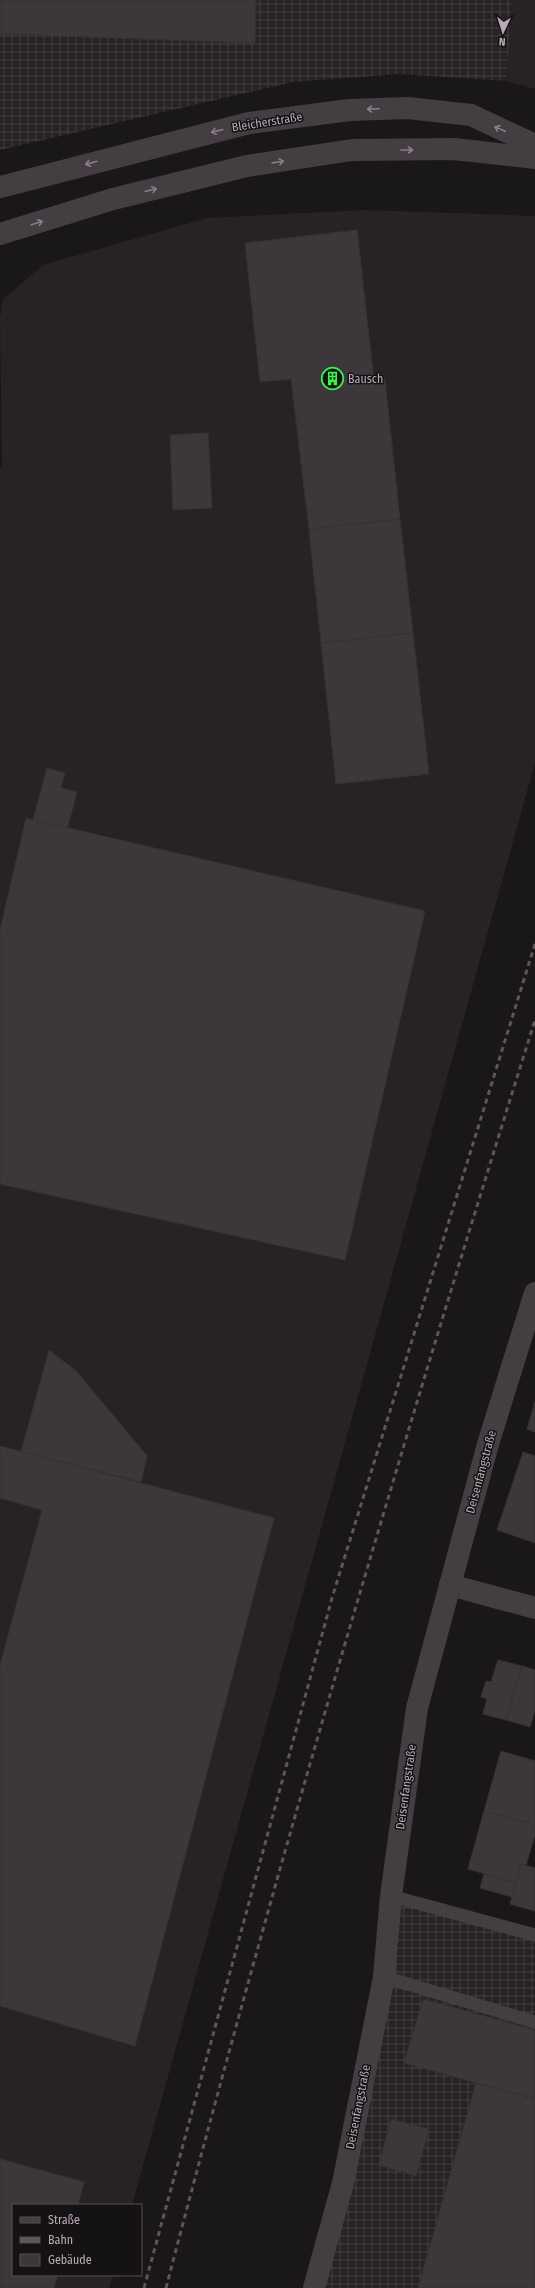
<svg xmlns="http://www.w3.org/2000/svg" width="535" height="2288" font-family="'Fira Sans Condensed',sans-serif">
<defs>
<pattern id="industrial-grid" width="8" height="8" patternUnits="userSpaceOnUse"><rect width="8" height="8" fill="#272325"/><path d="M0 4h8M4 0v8" fill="none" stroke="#444042"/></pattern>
</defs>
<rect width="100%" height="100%" fill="#1a1719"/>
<g fill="#272325">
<polygon points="512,0 535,0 535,89 506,81"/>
<polygon points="365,210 535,216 535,763 132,2205 13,2205 13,2275 113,2275 109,2288 0,2288 0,469 2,467 0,318 3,299 43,265 207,218"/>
</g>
<g fill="url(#industrial-grid)">
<polygon points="0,0 512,0 506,81 399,74 293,82 0,150"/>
<polygon points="391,1896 535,1935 535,2288 314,2288"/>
</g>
<g fill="#3c373a" stroke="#363134">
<polygon points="0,0 256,0 255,43 0,34"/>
<polygon points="357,230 374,380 385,379 400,519 309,529 291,379 260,382 245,243"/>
<polygon points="208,433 212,508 173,510 170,435"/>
<polygon points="400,519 413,633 321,643 309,529"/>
<polygon points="413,633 429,774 336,784 321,643"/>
<polygon points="47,768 65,773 61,788 77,792 52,885 18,876"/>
<polygon points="26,818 425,911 345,1260 0,1184 0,930"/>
<polygon points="49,1350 76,1371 147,1456 141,1482 21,1452"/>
<polygon points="535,1402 535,1432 527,1429"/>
<polygon points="0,1446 274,1518 135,2046 0,2006 0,1665 42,1510 0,1498"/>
<polygon points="523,1452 535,1456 535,1543 497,1530"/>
<polygon points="498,1660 522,1666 506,1720 483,1714 487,1699 481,1697 486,1681 491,1682"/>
<polygon points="522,1666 535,1670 535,1710 530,1727 506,1720"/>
<polygon points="501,1751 535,1761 535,1825 484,1811"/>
<polygon points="484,1811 535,1825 535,1835 526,1865 521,1864 516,1883 468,1869"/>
<polygon points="521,1864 535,1868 535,1911 510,1904"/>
<polygon points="484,1874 516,1883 512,1897 480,1888"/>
<polygon points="423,1999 535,2030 535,2099 404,2063"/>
<polygon points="476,2083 535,2099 535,2288 418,2288"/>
<polygon points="391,2119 429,2129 416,2176 379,2165"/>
<polygon points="0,2159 84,2182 78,2205 13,2205 13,2275 58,2275 54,2288 0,2288"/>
</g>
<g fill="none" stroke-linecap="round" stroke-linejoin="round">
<g stroke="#443d42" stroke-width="13">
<polyline points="391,1896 535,1935"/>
<polyline points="384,1977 535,2022"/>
</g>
<g stroke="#443d42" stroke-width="22">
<polyline points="0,187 249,123 350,110 408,108 471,115 535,145"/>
<polyline points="0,234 113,199 247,166 352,150 454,149 535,158"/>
<polyline points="450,1585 535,1608"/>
<polyline points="314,2288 343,2183 384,1977 391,1896 417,1708 488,1444 535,1293"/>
</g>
<g stroke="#5e545c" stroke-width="3" stroke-dasharray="5 4" stroke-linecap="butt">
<polyline points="144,2288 332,1598 535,944"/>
<path d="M166,2288C277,1862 403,1440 535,1020"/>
</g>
</g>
<defs><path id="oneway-shaft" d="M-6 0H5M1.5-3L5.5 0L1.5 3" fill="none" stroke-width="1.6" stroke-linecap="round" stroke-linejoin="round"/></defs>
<g stroke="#8b7e88">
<use href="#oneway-shaft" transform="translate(373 109) rotate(178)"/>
<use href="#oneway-shaft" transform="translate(500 129) rotate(-155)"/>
<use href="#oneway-shaft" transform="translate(217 131) rotate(166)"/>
<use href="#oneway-shaft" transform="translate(407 150)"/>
<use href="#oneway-shaft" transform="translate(278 162) rotate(-9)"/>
<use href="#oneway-shaft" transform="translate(91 163) rotate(164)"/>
<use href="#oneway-shaft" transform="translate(151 190) rotate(-14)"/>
<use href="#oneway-shaft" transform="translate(37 223) rotate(-18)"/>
</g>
<defs>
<symbol id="building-ring" viewBox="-11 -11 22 22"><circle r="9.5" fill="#151214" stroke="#32f649" stroke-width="1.5"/><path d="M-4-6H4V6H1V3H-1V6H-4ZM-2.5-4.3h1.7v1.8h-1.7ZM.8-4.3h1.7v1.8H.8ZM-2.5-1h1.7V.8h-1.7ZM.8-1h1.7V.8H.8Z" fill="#32f649"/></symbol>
</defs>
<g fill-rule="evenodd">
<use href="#building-ring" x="320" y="366" width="25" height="25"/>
</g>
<g text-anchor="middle" stroke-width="3" stroke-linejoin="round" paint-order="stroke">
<g font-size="12" fill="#baa9b7" stroke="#151214">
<text transform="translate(267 122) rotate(-9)" y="4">Bleicherstraße</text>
<text transform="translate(481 1472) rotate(-75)" y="4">Deisenfangstraße</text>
<text transform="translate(406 1787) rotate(-82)" y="4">Deisenfangstraße</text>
<text transform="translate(358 2107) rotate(-79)" y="4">Deisenfangstraße</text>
</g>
<g font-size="12" fill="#baa9b7" stroke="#151214" text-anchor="start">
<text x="348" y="383">Bausch</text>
</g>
</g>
<rect x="12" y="2204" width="130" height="72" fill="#151214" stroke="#574e55"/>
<rect x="20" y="2217" width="20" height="6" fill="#443d42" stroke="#574e55"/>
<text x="48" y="2224" font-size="12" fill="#baa9b7">Straße</text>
<rect x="20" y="2237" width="20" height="6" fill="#5e545c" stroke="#574e55"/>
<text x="48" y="2244" font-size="12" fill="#baa9b7">Bahn</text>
<rect x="20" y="2254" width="20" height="12" fill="#3c373a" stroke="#574e55"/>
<text x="48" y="2264" font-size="12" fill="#baa9b7">Gebäude</text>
<g transform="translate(503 32) rotate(184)" stroke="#151214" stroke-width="3" paint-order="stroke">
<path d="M0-3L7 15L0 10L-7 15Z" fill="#baa9b7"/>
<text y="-6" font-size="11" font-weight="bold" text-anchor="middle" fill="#baa9b7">N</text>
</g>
</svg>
